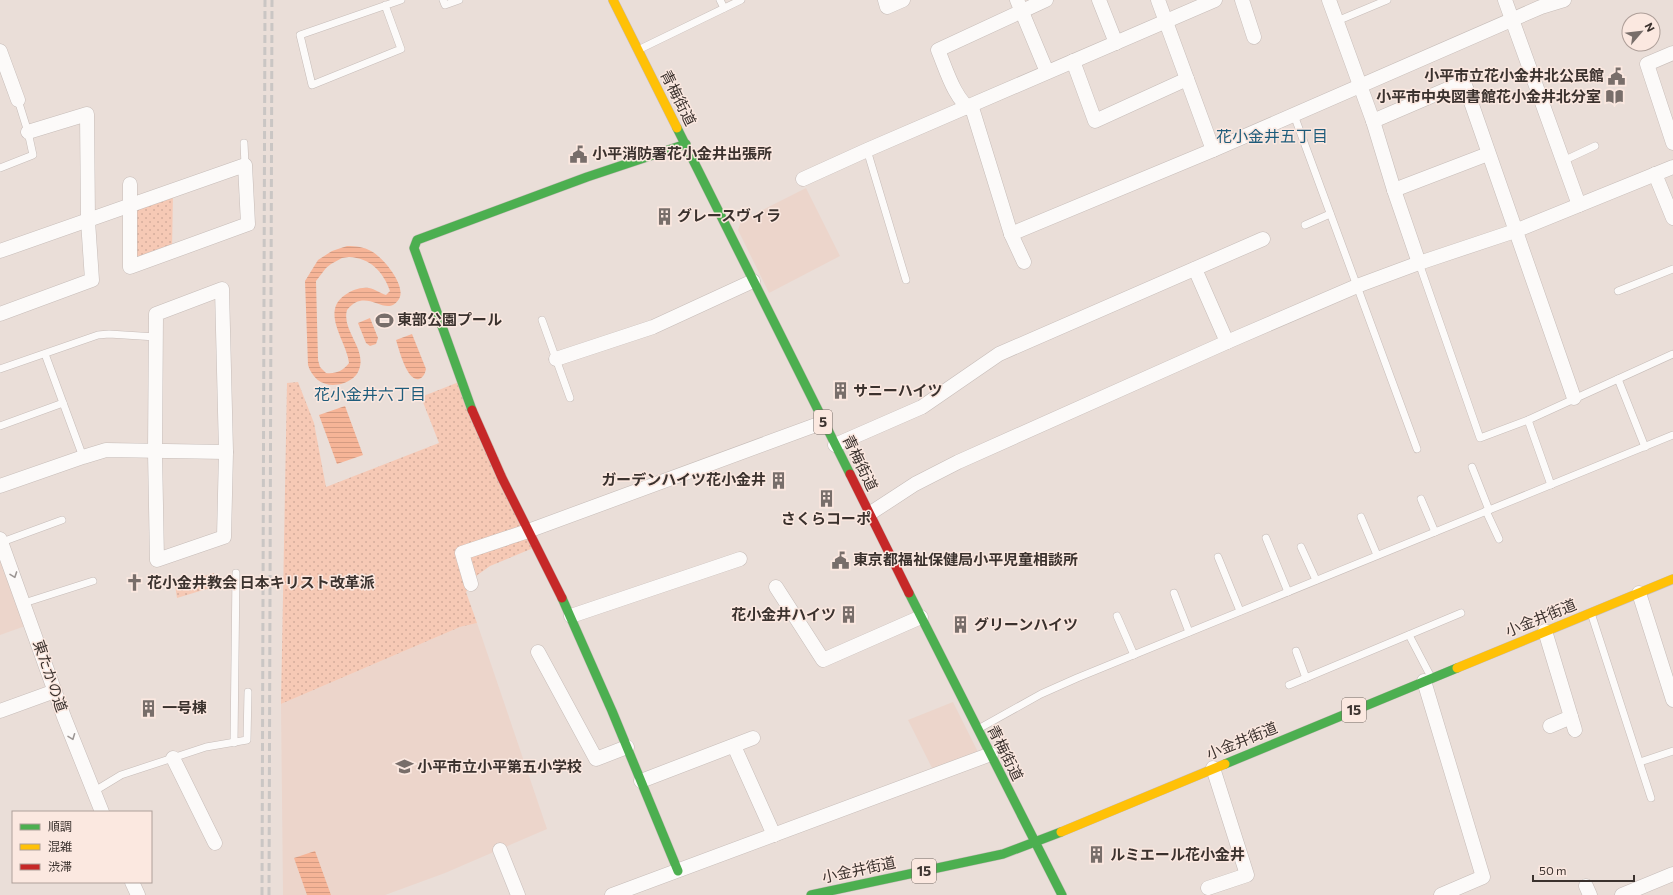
<svg xmlns="http://www.w3.org/2000/svg" width="1673" height="895" font-family="Commissioner,'Noto Sans JP',sans-serif">
<defs>
<pattern id="park-dots" width="8" height="8" patternUnits="userSpaceOnUse"><rect width="8" height="8" fill="#f6c9b5"/><path d="M2 2h.1M6 6h.1" fill="none" stroke="#d4ad9c" stroke-width="1.8" stroke-linecap="round"/></pattern>
<pattern id="water-rules" width="6" height="5" patternUnits="userSpaceOnUse"><rect width="6" height="5" fill="#f6b497"/><path d="M0 2.5h6" fill="none" stroke="#d49b82"/></pattern>
</defs>
<rect width="100%" height="100%" fill="#eaded8"/>
<g fill="#ecd5cb">
<polygon points="806,188 840,256 769,293 738,230 741,221"/>
<polygon points="0,559 28,625 0,635"/>
<polygon points="477,623 547,829 445,873 385,895 283,895 281,704 460,627"/>
<polygon points="953,702 979,754 934,772 908,720"/>
</g>
<g fill="url(#park-dots)">
<polygon points="173,190 172,251 130,267 129,205"/>
<polygon points="464,380 538,546 490,566 476,576 466,592 477,623 460,627 281,704 287,383 298,382 314,423 326,487 439,443 421,397"/>
<polygon points="214,573 213,587 177,598 175,585"/>
</g>
<g fill="url(#water-rules)" fill-rule="evenodd">
<path d="M347,246C356,246 364,247 371,251C383,257 407,286 399,299C386,320 367,285 347,310C341,331 369,350 358,372C356,377 349,381 344,383C327,389 313,381 308,365L305,281L318,260L332,251ZM349,257C370,258 383,271 390,291L386,295C380,293 375,289 369,288C360,287 352,290 345,295C320,312 347,342 349,363C343,371 336,374 326,373L320,367L318,360L316,281L326,268L331,264L342,258Z"/>
<polygon points="370,318 378,338 376,344 370,346 366,343 358,323"/>
<path d="M412,334L426,369C425,373 424,377 419,379C407,382 399,349 396,340Z"/>
<polygon points="345,406 363,455 337,464 319,415"/>
<polygon points="315,851 331,895 307,895 294,858"/>
</g>
<g fill="none" stroke-linecap="round" stroke-linejoin="round">
<defs>
<g id="lane">
<polyline points="443,0 445,5 459,0"/>
<polyline points="720,0 724,8"/>
<polyline points="385,5 401,49 312,85 300,35 401,0"/>
<polyline points="1337,21 1387,0"/>
<polyline points="640,49 741,0"/>
<polyline points="1294,115 1417,449"/>
<polyline points="244,143 245,165"/>
<polyline points="867,150 906,280"/>
<polyline points="1563,161 1595,146"/>
<polyline points="0,168 33,155 28,132 18,100"/>
<polyline points="1305,225 1330,214"/>
<polyline points="1419,263 1480,438 1528,420 1673,354"/>
<polyline points="1618,291 1673,269"/>
<polyline points="542,320 570,398"/>
<polyline points="45,354 83,457"/>
<polyline points="0,369 98,335 109,334 156,337"/>
<polyline points="1618,379 1645,447"/>
<polyline points="1528,420 1551,485"/>
<polyline points="0,426 63,403"/>
<polyline points="1472,467 1489,510"/>
<polyline points="1421,499 1435,532"/>
<polyline points="1486,511 1499,539"/>
<polyline points="1361,517 1377,555"/>
<polyline points="1266,538 1288,592"/>
<polyline points="2,542 62,520"/>
<polyline points="1301,547 1316,580"/>
<polyline points="1218,557 1240,611"/>
<polyline points="1174,593 1189,632"/>
<polyline points="24,603 93,581"/>
<polyline points="1117,616 1134,655"/>
<polyline points="1592,616 1651,798"/>
<polyline points="1409,635 1431,677"/>
<polyline points="1296,651 1306,678"/>
<polyline points="1289,685 1461,613"/>
<polyline points="980,728 1041,694 1077,678 1673,435"/>
<polyline points="234,743 236,573"/>
<polyline points="1640,762 1673,751"/>
<polyline points="93,792 121,775 206,747 247,740 248,692"/>
</g>
<g id="street">
<polyline points="885,0 887,7 903,0"/>
<polyline points="1017,0 1047,72"/>
<polyline points="1099,0 1116,43"/>
<polyline points="1158,0 1213,150"/>
<polyline points="1242,0 1254,37"/>
<polyline points="1329,0 1373,121 1394,190 1419,263"/>
<polyline points="1505,0 1579,205"/>
<polyline points="0,51 18,100"/>
<polyline points="1673,53 1647,64 1673,143"/>
<polyline points="1073,61 1095,121 1187,79"/>
<polyline points="1373,121 1464,82 1574,398"/>
<polyline points="1655,174 1673,218"/>
<polyline points="803,179 867,150 1215,0"/>
<polyline points="1394,190 1488,154"/>
<polyline points="1011,234 1213,150 1541,7 1564,0"/>
<polyline points="0,251 245,165 248,224 130,267 130,184"/>
<path d="M1024,262L1011,234L973,111C955,101 946,69 938,50L1046,0"/>
<polyline points="1195,269 1227,342"/>
<polygon points="222,289 226,452 224,537 157,560 155,452 156,314"/>
<polyline points="0,314 92,280 88,221 87,114 28,132"/>
<polyline points="556,359 653,327 753,281"/>
<polyline points="835,445 922,407 999,354 1263,239"/>
<polyline points="0,486 83,457 106,450 226,452"/>
<polyline points="869,514 915,484 958,462 1227,342 1357,286 1419,263 1515,231 1673,167"/>
<polyline points="0,539 64,717 102,812"/>
<polyline points="471,584 462,553 528,531 824,422"/>
<polyline points="776,587 823,660 921,617"/>
<polyline points="1639,593 1673,700"/>
<polyline points="571,616 740,559"/>
<polyline points="1545,631 1575,730"/>
<polyline points="538,652 596,759 627,747"/>
<polyline points="1424,681 1483,877 1441,895"/>
<polyline points="0,711 55,691"/>
<polyline points="1550,726 1571,717"/>
<polyline points="734,746 774,835"/>
<polyline points="173,758 215,843"/>
<polyline points="641,781 753,738"/>
<polyline points="500,850 518,895"/>
<polyline points="132,882 138,895"/>
<polyline points="1586,886 1590,895"/>
<polyline points="1208,888 1247,875 1213,768"/>
<polyline points="612,895 991,754"/>
<polyline points="1622,895 1673,874"/>
</g>
<g id="fast">
<polyline points="677,128 850,474"/>
<polyline points="472,410 414,248 417,240 587,177 686,144"/>
<polyline points="909,593 1062,895"/>
<polyline points="562,598 612,711 678,871"/>
<polyline points="1225,764 1457,668"/>
<polyline points="811,895 1003,854 1061,832"/>
</g>
<g id="slow">
<polyline points="613,0 677,128"/>
<polyline points="1457,668 1673,579"/>
<polyline points="1061,832 1225,764"/>
</g>
<g id="jam">
<polyline points="472,410 502,478 562,598"/>
<polyline points="850,474 909,593"/>
</g>
</defs>
<use href="#lane" stroke="#c6bcb8" stroke-width="8"/>
<use href="#street" stroke="#c6bcb8" stroke-width="15"/>
<use href="#fast" stroke="#c6bcb8" stroke-width="10"/>
<use href="#slow" stroke="#c6bcb8" stroke-width="10"/>
<use href="#jam" stroke="#c6bcb8" stroke-width="10"/>
<use href="#lane" stroke="#fcfaf9" stroke-width="7"/>
<use href="#street" stroke="#fcfaf9" stroke-width="14"/>
<use href="#fast" stroke="#4caf50" stroke-width="9"/>
<use href="#slow" stroke="#ffc107" stroke-width="9"/>
<use href="#jam" stroke="#c62828" stroke-width="9"/>
<g stroke="#cac6c4" stroke-width="3" stroke-dasharray="8 4" stroke-linecap="butt">
<polyline points="262,895 265,0"/>
<polyline points="269,895 272,0"/>
</g>
</g>
<defs><path id="oneway-chevron" d="M-2-3.5L2.5 0L-2 3.5" fill="none" stroke-width="1.6" stroke-linecap="round" stroke-linejoin="round"/></defs>
<g stroke="#9c9694">
<use href="#oneway-chevron" transform="translate(14 575) rotate(70)"/>
<use href="#oneway-chevron" transform="translate(72 737) rotate(69)"/>
</g>
<defs>
<symbol id="civic-bare" viewBox="-9 -9 18 18"><path d="M-.6-6.5H3V-4.5H.6V-3L4-1V1h2V6H-6V1h2V-1L-.6-3ZM-1.2 2.5V6h2.4V2.5Z" fill="#786e6a" stroke="#fbe8e0" stroke-width="2.5" paint-order="stroke"/></symbol>
<symbol id="library-bare" viewBox="-9 -9 18 18"><path d="M-6-4Q-3-5.5-.7-3.5V5Q-3 3-6 4ZM6-4Q3-5.5 .7-3.5V5Q3 3 6 4Z" fill="#786e6a" stroke="#fbe8e0" stroke-width="2.5" paint-order="stroke"/></symbol>
<symbol id="building-bare" viewBox="-9 -9 18 18"><path d="M-4-6H4V6H1V3H-1V6H-4ZM-2.5-4.3h1.7v1.8h-1.7ZM.8-4.3h1.7v1.8H.8ZM-2.5-1h1.7V.8h-1.7ZM.8-1h1.7V.8H.8Z" fill="#786e6a" stroke="#fbe8e0" stroke-width="2.5" paint-order="stroke"/></symbol>
<symbol id="stadium-bare" viewBox="-9 -9 18 18"><path d="M0-5a6.5 5 0 1 0 0 10a6.5 5 0 1 0 0-10ZM-3.5-1.8h7v3.6h-7Z" fill="#786e6a" stroke="#fbe8e0" stroke-width="2.5" paint-order="stroke"/></symbol>
<symbol id="church-bare" viewBox="-9 -9 18 18"><path d="M-1.2-6h2.4v3.5h3.3v2.4h-3.3V6h-2.4V-.1h-3.3v-2.4h3.3Z" fill="#786e6a" stroke="#fbe8e0" stroke-width="2.5" paint-order="stroke"/></symbol>
<symbol id="school-bare" viewBox="-9 -9 18 18"><path d="M0-5L7-2L0 1L-7-2ZM-4 1L0 2.5L4 1V4Q0 6-4 4Z" fill="#786e6a" stroke="#fbe8e0" stroke-width="2.5" paint-order="stroke"/></symbol>
</defs>
<g fill-rule="evenodd">
<use href="#civic-bare" x="1604" y="64" width="25" height="25"/>
<use href="#library-bare" x="1602" y="84" width="25" height="25"/>
<use href="#civic-bare" x="566" y="142" width="25" height="25"/>
<use href="#building-bare" x="652" y="204" width="25" height="25"/>
<use href="#stadium-bare" x="372" y="308" width="25" height="25"/>
<use href="#building-bare" x="828" y="378" width="25" height="25"/>
<use href="#building-bare" x="766" y="468" width="25" height="25"/>
<use href="#building-bare" x="814" y="486" width="25" height="25"/>
<use href="#civic-bare" x="828" y="548" width="25" height="25"/>
<use href="#church-bare" x="122" y="570" width="25" height="25"/>
<use href="#building-bare" x="836" y="602" width="25" height="25"/>
<use href="#building-bare" x="948" y="612" width="25" height="25"/>
<use href="#building-bare" x="136" y="696" width="25" height="25"/>
<use href="#school-bare" x="392" y="754" width="25" height="25"/>
<use href="#building-bare" x="1084" y="842" width="25" height="25"/>
</g>
<g text-anchor="middle" stroke-width="3" stroke-linejoin="round" paint-order="stroke">
<g fill="#fbe8e0" stroke="#756963" stroke-width="1">
<rect x="814" y="410" width="18" height="24" rx="3"/>
<rect x="1342" y="698" width="24" height="24" rx="3"/>
<rect x="912" y="859" width="24" height="24" rx="3"/>
</g>
<g font-size="14" font-weight="bold" fill="#3b322e">
<text x="823" y="427">5</text>
<text x="1354" y="715">15</text>
<text x="924" y="876">15</text>
</g>
<g font-size="15" font-weight="bold" fill="#3b322e" stroke="#fbe8e0" text-anchor="start">
<text x="1604" y="81" text-anchor="end">小平市立花小金井北公民館</text>
<text x="1601" y="102" text-anchor="end">小平市中央図書館花小金井北分室</text>
<text x="592" y="159">小平消防署花小金井出張所</text>
<text x="677" y="221">グレースヴィラ</text>
<text x="397" y="325">東部公園プール</text>
<text x="853" y="396">サニーハイツ</text>
<text x="766" y="485" text-anchor="end">ガーデンハイツ花小金井</text>
<text x="826" y="524" text-anchor="middle">さくらコーポ</text>
<text x="853" y="565">東京都福祉保健局小平児童相談所</text>
<text x="147" y="588">花小金井教会 日本キリスト改革派</text>
<text x="836" y="620" text-anchor="end">花小金井ハイツ</text>
<text x="974" y="630">グリーンハイツ</text>
<text x="162" y="713">一号棟</text>
<text x="417" y="772">小平市立小平第五小学校</text>
<text x="1110" y="860">ルミエール花小金井</text>
</g>
<g font-size="15" fill="#3b322e" stroke="#fbe8e0">
<text transform="translate(678 98) rotate(63)" y="5">青梅街道</text>
<text transform="translate(860 463) rotate(64)" y="5">青梅街道</text>
<text transform="translate(1541 618) rotate(-22)" y="5">小金井街道</text>
<text transform="translate(50 676) rotate(71)" y="5">東たかの道</text>
<text transform="translate(1242 741) rotate(-22)" y="5">小金井街道</text>
<text transform="translate(1005 753) rotate(63)" y="5">青梅街道</text>
<text transform="translate(859 870) rotate(-12)" y="5">小金井街道</text>
</g>
<g font-size="16" fill="#1e5c7b" stroke="#fbe8e0">
<text x="1272" y="142">花小金井五丁目</text>
<text x="370" y="400">花小金井六丁目</text>
</g>
</g>
<rect x="12" y="811" width="140" height="72" fill="#fbe8e0" stroke="#ae9f99"/>
<rect x="20" y="824" width="20" height="6" fill="#4caf50" stroke="#ae9f99"/>
<text x="48" y="831" font-size="12" fill="#3b322e">順調</text>
<rect x="20" y="844" width="20" height="6" fill="#ffc107" stroke="#ae9f99"/>
<text x="48" y="851" font-size="12" fill="#3b322e">混雑</text>
<rect x="20" y="864" width="20" height="6" fill="#c62828" stroke="#ae9f99"/>
<text x="48" y="871" font-size="12" fill="#3b322e">渋滞</text>
<g transform="translate(1641 32) rotate(62)"><circle r="19" fill="#fbe8e0" stroke="#ae9f99"/>
<path d="M0-3L7 15L0 10L-7 15Z" fill="#786e6a"/>
<text y="-6" font-size="11" font-weight="bold" text-anchor="middle" fill="#3b322e">N</text>
</g>
<path d="M1533 875v6h101v-6" fill="none" stroke="#3b322e" stroke-width="2"/>
<text x="1539" y="875" font-size="12" fill="#3b322e" stroke="#fbe8e0" stroke-width="3" paint-order="stroke">50 m</text>
</svg>
